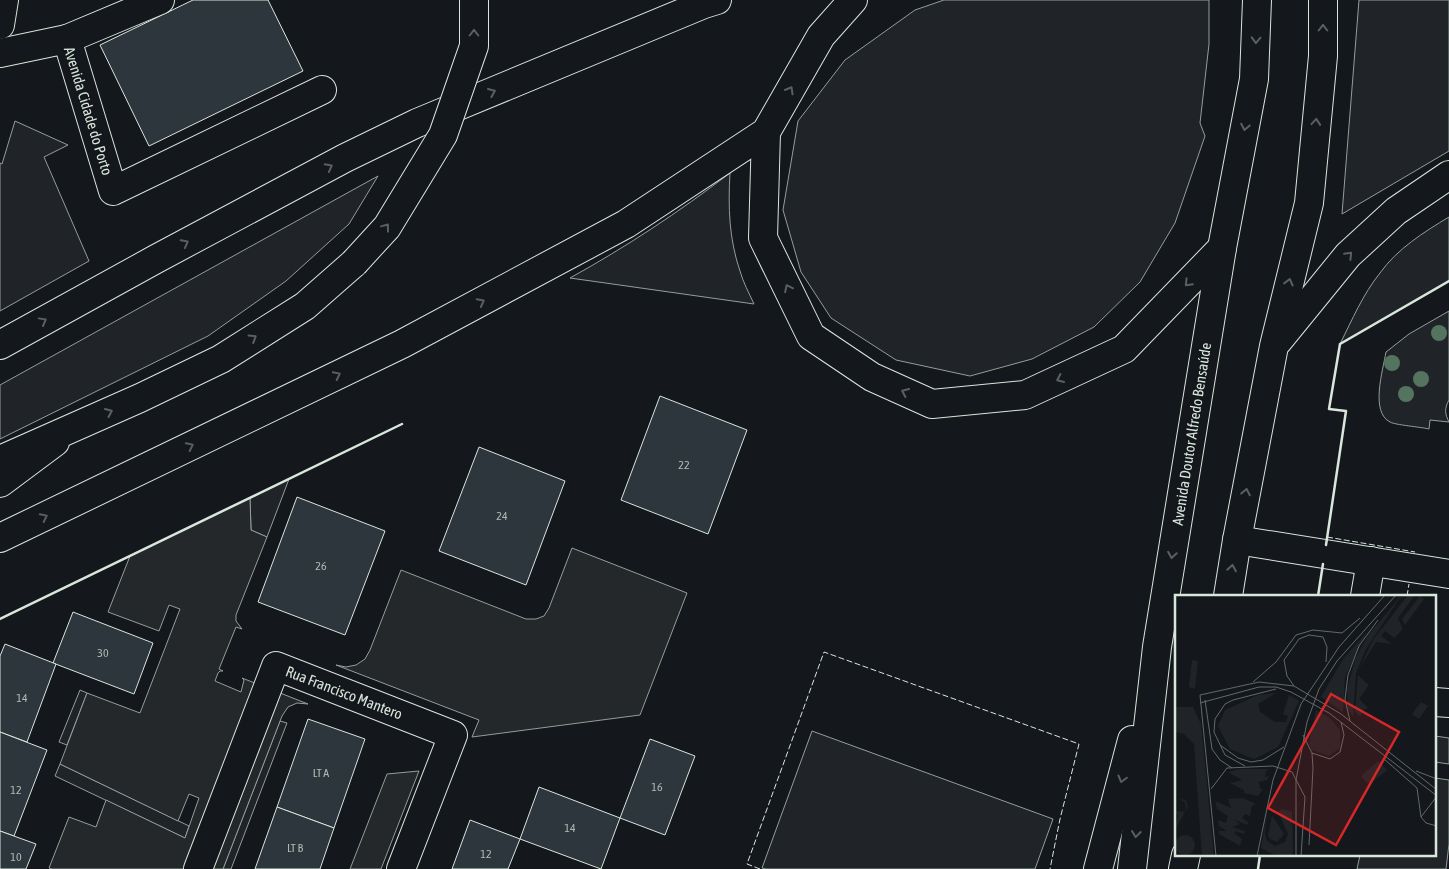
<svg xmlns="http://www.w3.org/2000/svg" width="1449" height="869" font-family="'Asap Condensed',sans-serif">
<rect width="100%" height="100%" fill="#14181c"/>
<g fill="#202428" stroke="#939e99">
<polygon points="944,0 1209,0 1209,44 1200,123 1205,136 1175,223 1140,282 1094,327 1032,359 970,376 896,360 831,318 801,272 783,210 798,121 845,60 915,10"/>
<polygon points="1359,0 1449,0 1449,151 1342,214"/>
<polygon points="15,121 68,145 44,157 89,261 0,311 0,163 2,164"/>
<path d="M730,173C728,207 729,239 740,271C743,282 749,293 754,304L570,278C626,247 679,212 730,173Z"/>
<polygon points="378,176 349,224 286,281 208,336 0,439 0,385"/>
<path d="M1449,217V281L1340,344C1352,320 1363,294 1380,273C1397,249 1424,232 1449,217Z"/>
<path d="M1449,311V400C1444,409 1445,414 1449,422L1430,420L1429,429C1421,427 1395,425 1390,422C1370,412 1383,370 1386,352L1409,334Z"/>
<polygon points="289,479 267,537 251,530 250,498"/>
<polygon points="80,690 87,693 67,745 59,742"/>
<polygon points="280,721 287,723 231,869 223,869"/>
<polygon points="812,731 1053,819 1035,869 766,869 762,868"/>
<polygon points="1435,736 1449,738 1449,764 1435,762"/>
<polygon points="60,764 189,826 185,838 55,776"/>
<polygon points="1435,778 1449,780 1449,844 1446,869 1357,869 1360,855 1435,855"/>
</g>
<g fill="#24282b" stroke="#939e99">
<polygon points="250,498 251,530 267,537 236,615 236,621 242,629 236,627 219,669 223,671 220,671 218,673 215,681 241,692 244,680 242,678 308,704 297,703 288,707 282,716 223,869 52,869 49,868 69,817 96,827 106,800 185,838 199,798 189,794 178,821 60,764 87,693 140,713 180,609 169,605 159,631 108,612 130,556"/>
<polygon points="572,548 687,593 640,715 472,737 479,720 336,665 346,667 356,665 365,659 370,650 401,570 526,619 536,619 544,616 549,608"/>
<polygon points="419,771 381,869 350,869 387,774"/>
</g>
<g fill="#2c363c" stroke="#d8e6dc">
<polygon points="193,0 268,0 303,71 149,146 100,45"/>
<polygon points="660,396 747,430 708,534 621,500"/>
<polygon points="479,447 565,481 526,585 439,551"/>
<polygon points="297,497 385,531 345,635 258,602"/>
<polygon points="73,612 153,643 134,694 53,663"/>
<polygon points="5,644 56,664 27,742 0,732 0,656"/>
<polygon points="308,719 365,739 334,828 277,807"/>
<polygon points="0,732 47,750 14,836 0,831"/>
<polygon points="650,739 695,756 665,835 620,818"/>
<polygon points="539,787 620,818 601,869 520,839"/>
<polygon points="277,807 334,828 320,869 255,869"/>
<polygon points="470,820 520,839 508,869 452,869"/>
<polygon points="0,831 36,844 26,869 0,869"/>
</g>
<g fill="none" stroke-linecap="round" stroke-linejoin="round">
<defs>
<g id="minor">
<polyline points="0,25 4,0"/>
<polyline points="67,39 160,0"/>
<polyline points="0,53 67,39 113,191 322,90"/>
<polyline points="0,483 55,442"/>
<polyline points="1237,540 1449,574"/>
<polyline points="1365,596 1371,561"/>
<polyline points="1435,702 1449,703"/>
<polyline points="198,869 276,666 453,735 401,869"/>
</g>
<g id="highway">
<polyline points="766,132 763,238 811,336 872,377 932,404 1025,395 1124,349 1222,248"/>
<polyline points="1278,341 1348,255 1396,211 1449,175"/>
<polyline points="0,345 156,259 345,158 417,123 704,4 717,0"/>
<polyline points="0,460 140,398 221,359 305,306 354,263"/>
<polyline points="0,538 402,344 626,224 766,132 821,36 853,0"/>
<polyline points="1228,596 1237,540 1274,346 1309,203 1323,56 1323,0"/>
<polyline points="1098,869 1132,740"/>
<polyline points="1132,869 1157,647 1222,248 1254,79 1257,0"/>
<polyline points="1183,869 1186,855"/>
</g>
</defs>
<use href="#minor" stroke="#d8e6dc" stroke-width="30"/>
<use href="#highway" stroke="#d8e6dc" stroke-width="30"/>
<use href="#minor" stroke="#14181c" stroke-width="28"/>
<use href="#highway" stroke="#14181c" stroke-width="28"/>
<defs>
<polyline id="highway-bridge" points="354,263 387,227 443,135 474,46 474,0"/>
</defs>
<use href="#highway-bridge" stroke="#d8e6dc" stroke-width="30" stroke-linecap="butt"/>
<use href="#highway-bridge" stroke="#14181c" stroke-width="28"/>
<g stroke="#d8e6dc" stroke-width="1" stroke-dasharray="6 2.5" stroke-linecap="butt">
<polyline points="1327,537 1415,552"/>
<polyline points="1407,596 1409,584"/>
<polyline points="760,869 747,864 824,652 1079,744 1060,819 1050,869"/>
</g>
<g stroke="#d8e6dc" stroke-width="2.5">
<polyline points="1326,545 1346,411 1329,409 1340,344 1449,281"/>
<polyline points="1318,596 1323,564"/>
<polyline points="0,619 402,424"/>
<polyline points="1258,869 1260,855"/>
</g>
</g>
<g fill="#55745f">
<circle cx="1439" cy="333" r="8"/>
<circle cx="1392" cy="363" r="8"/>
<circle cx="1421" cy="379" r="8"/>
<circle cx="1406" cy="394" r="8"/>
</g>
<defs><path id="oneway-chevron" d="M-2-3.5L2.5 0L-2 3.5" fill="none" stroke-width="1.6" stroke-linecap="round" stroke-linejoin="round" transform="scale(1.25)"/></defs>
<g stroke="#59605f">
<use href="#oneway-chevron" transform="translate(1323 28) rotate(-90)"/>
<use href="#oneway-chevron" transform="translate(474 33) rotate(-90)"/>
<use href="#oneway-chevron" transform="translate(1256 40) rotate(92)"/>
<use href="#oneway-chevron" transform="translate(790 90) rotate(-60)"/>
<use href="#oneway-chevron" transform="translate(492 92) rotate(-23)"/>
<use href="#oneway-chevron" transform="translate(1316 122) rotate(-85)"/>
<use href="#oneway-chevron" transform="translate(1245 127) rotate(101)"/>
<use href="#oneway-chevron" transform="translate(329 167) rotate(-28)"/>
<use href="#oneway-chevron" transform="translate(386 227) rotate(-53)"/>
<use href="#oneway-chevron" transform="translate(185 243) rotate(-28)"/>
<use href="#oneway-chevron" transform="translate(1349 255) rotate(-46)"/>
<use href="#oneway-chevron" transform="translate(1289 282) rotate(-76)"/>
<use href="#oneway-chevron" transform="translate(1188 283) rotate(134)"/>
<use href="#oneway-chevron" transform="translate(788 288) rotate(-116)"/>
<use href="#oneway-chevron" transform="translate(481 302) rotate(-28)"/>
<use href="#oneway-chevron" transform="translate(43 321) rotate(-29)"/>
<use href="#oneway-chevron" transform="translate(253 338) rotate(-32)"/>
<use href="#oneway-chevron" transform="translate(337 375) rotate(-26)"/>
<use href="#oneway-chevron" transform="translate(1060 379) rotate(155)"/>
<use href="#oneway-chevron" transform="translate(905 392) rotate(-155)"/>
<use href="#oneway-chevron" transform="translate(109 412) rotate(-24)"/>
<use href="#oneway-chevron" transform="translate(190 446) rotate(-26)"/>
<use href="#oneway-chevron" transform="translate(1246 492) rotate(-79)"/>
<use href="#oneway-chevron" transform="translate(44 517) rotate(-26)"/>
<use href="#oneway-chevron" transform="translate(1172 555) rotate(99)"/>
<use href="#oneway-chevron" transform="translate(1232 568) rotate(-81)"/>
<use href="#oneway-chevron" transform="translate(1122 779) rotate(105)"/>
<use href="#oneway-chevron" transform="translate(1136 834) rotate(97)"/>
</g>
<g text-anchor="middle" stroke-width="4" stroke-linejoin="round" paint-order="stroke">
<g font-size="12" fill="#adbab4">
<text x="684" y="469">22</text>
<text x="502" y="520">24</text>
<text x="321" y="570">26</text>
<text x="103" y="657">30</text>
<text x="22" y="702">14</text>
<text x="321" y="777">LT A</text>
<text x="657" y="791">16</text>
<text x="16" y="794">12</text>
<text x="570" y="832">14</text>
<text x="295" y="852">LT B</text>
<text x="486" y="858">12</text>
<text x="16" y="861">10</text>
</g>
<g font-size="15" fill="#d8e6dc" stroke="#14181c">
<text transform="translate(88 111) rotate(73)" y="5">Avenida Cidade do Porto</text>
<text transform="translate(1192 434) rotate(-81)" y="5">Avenida Doutor Alfredo Bensaúde</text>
<text transform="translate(344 693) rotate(21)" y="5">Rua Francisco Mantero</text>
</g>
</g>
<g transform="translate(1175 595)">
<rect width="261" height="261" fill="#14181c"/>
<path d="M227,0L191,54L181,78L178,122L173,113L172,94L181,62L194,39ZM233,0H240L223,23L228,34L219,43L210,36L206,41L217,49L201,47L184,74L198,45ZM245,1L249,4L230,30L227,24ZM192,37L170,82L168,117L146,102L168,64ZM17,65L23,66L20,94L14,92ZM183,80L194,90L184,104L193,113L188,115L185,122L180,116ZM101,98L83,109L85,117L100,127H111L113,121L108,119L114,100L124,106L103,152L79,164L55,154L43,131L50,115L83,100ZM246,107L253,111L244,124L237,119ZM0,112H18L26,129L39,261H27L19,149L9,139L0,137ZM141,115L156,124L165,135V153L154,161L137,155L134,149ZM203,166L212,175L194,190L186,181ZM65,174H95L91,176L90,182L94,181L92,185L84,187L85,194H88L83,201L69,198V195L55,188L67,185L53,177ZM68,203L81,209L77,211L75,221L70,219L67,223L73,227L72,230L58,224L65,229L57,232L70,236L69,239L60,236L59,238L67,244L65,251L44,239V236H52L44,231L43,225L51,228L53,221L42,214L40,206L56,213L53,204ZM4,204L11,205L13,212L0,234L3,221L0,216L10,217L11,213L10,207ZM107,214L117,217L118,261H101L86,253L92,216L90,238L92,246L100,251L110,247L113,239L103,217ZM97,220L109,239L102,247L95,244L93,240ZM0 250a10 10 0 1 1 20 0a10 10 0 1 1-20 0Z" fill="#202428"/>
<path fill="none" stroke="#626a69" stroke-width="1" d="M78,87L101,67L121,40L138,35L167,38L185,23M119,91L112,81L109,65L124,44L134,40L148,42L152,52L151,67M30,105L37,154L45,165L57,173M25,108L84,92H101L116,97L154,118L262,201M175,126L170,104L173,80L184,51L203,25M128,140L137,158L138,173L134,250M45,150L63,163L76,167L88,165L109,152M137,158L155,164L165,157L169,140L166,127M208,163L242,193L246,222L251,228L262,231M70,171L50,160L39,137L40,124L50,109L58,105L101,94M241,176L262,184M36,194L52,173L98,171L117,177L130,202L126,261M246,222L262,201M41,261L25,100L84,87L119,91L166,119L262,195M82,261L98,185L126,109L164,52L210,0M121,261V185L132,127L144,94L162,66L221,0"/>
<path fill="#d62828" fill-opacity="0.15" stroke="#d62828" stroke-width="2.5" d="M156,99L224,137L161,250L93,213Z"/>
<rect width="261" height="261" fill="none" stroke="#d8e6dc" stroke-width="2.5"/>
</g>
</svg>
